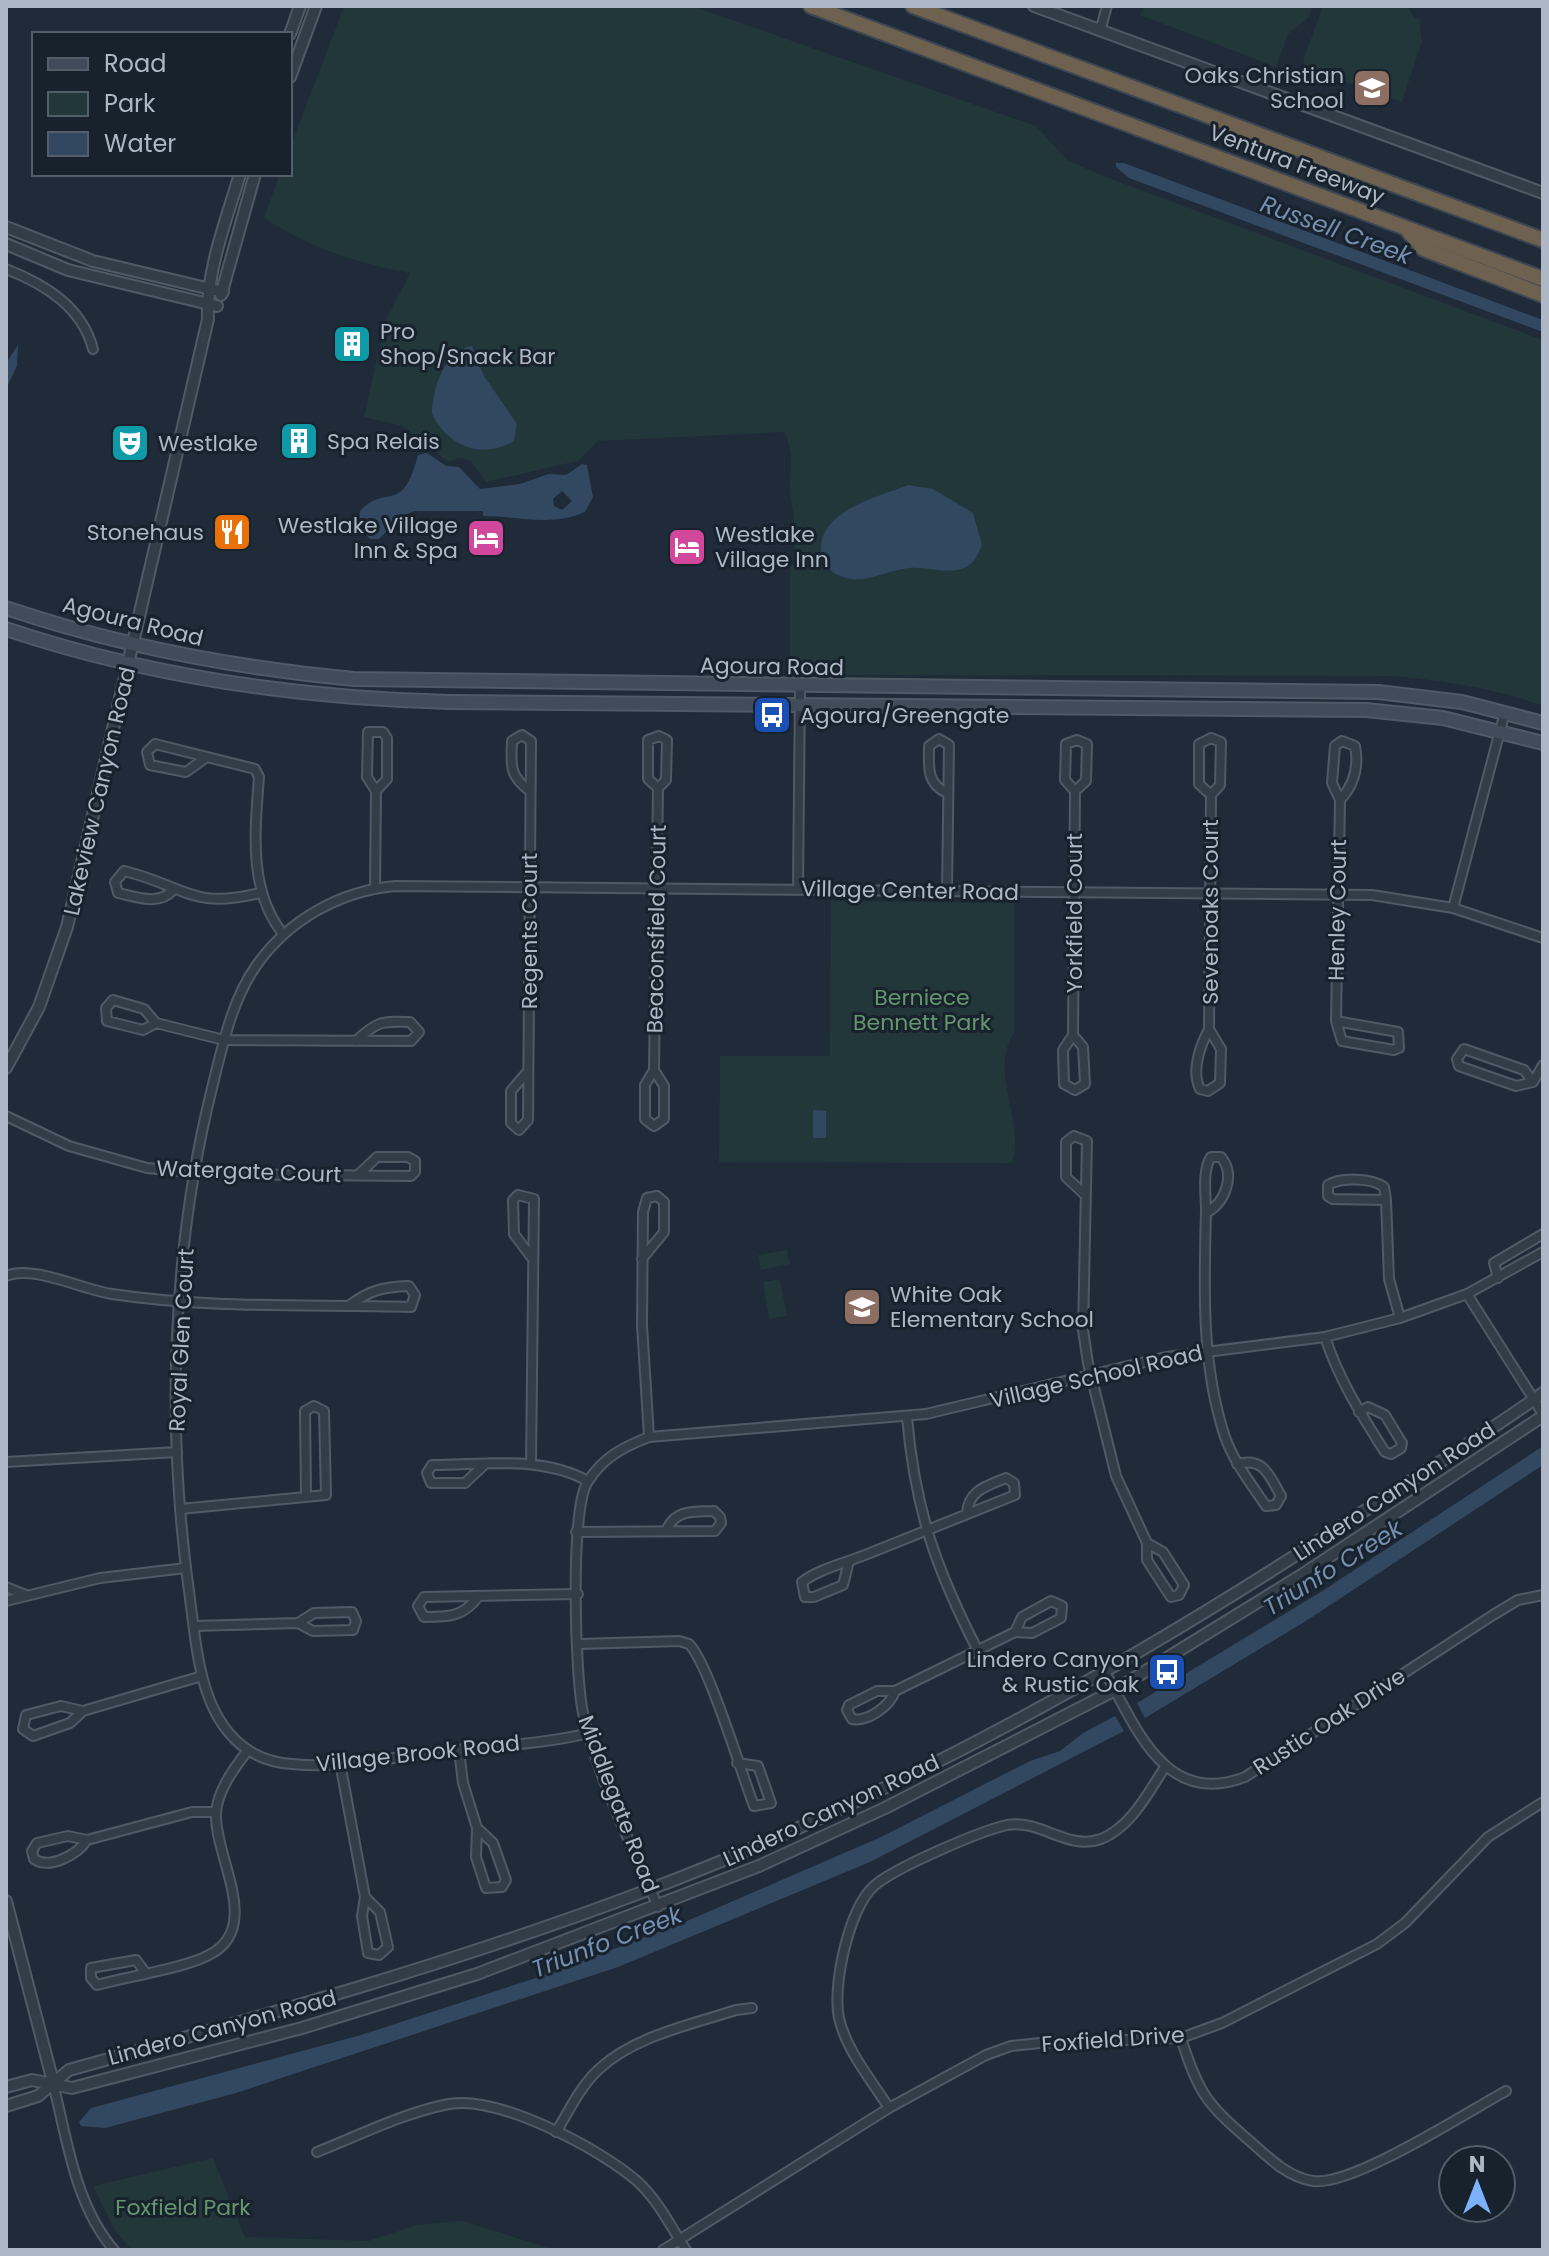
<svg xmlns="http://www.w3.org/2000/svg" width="1549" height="2256" font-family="Poppins,sans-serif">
<rect width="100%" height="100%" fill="#1f2b38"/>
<g fill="#213739">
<path d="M344,6H692L1036,126L1067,160L1101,175L1543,340V706C1494,688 1445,681 1393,676L790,675V567L794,562C795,541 795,521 791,500C787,473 797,459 784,432L598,441L578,461L486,482L470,460L459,458L448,462L402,426L364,417L385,322L410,273C356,263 310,248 264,218L280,174H290V148Z"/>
<polygon points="1144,6 1313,6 1308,18 1288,34 1276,67 1140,15"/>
<polygon points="1323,6 1407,6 1415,19 1419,19 1422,41 1402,102 1306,67 1303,61"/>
<path d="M831,901L1014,903V1033C988,1072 1026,1122 1012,1163L719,1162L720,1056H830Z"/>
<polygon points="787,1250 790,1264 761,1270 758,1255"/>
<polygon points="780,1279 787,1316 769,1319 763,1282"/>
<polygon points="213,2158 245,2237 368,2241 417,2225 463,2221 555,2250 132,2250 115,2231 93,2186"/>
</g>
<g fill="#324760" fill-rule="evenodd">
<polygon points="1116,163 1124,163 1543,320 1543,332 1129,178 1116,167"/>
<polygon points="18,345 17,366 6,389 6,363"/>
<path d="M472,346L484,376L517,424L514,441C482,460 446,446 432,413C432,389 445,350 472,346Z"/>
<path d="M427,453L446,466L459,467L480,489L520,484L549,474L566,475L582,464L587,465L593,497L585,512C551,527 518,516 483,516V511H414L401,517L379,539H370L358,526L360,511C387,483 402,516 418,455ZM562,491L572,501L562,510L554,506L553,499Z"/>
<path d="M908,485L933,489L973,513L982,545C978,555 974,564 964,568C946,575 927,566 909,568C888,570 863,585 843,577C833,574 824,566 822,557C812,512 878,497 908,485Z"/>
<polygon points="813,1110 826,1111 826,1138 813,1138"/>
<polygon points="1543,1446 1543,1465 1306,1621 1145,1718 1137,1703 1324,1590"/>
<polygon points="1115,1716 1124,1731 870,1862 618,1967 236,2093 105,2128 81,2126 79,2122 91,2108 361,2035 548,1974 687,1921 881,1837 1030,1761 1060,1751 1083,1733"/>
</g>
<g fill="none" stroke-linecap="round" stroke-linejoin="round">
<defs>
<g id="minor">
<polyline points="1100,31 1107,6"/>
<path d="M6,269C45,284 82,307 93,349"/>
<path d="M204,759L186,772L150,765L147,752L155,744L255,769L259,777C255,831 248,890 283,934"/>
<polyline points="375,888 376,791 367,777 368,732 383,732 387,738 387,779 376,791"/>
<polyline points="798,889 800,687"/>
<path d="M173,890C159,906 137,897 118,893L115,882L124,871C186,886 190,910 260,893"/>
<path d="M947,891L949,745L939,739L929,746C929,767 926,783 947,793"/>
<polyline points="1453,908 1505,712"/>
<path d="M1336,1021L1398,1032L1399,1048L1394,1050L1342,1041L1336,1021L1340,800L1332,783L1335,746L1342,741L1355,746C1359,767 1354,785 1340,800"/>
<path d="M156,1023L143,1030L107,1021L106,1008L113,1000L144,1009L156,1023L224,1040L411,1041L419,1032L410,1022C382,1021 377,1021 356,1041"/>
<path d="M1209,1029L1221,1049L1220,1083L1208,1091L1200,1089C1191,1071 1200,1046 1209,1029L1211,795L1220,785L1221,742L1211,738L1199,744V784L1211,795"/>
<polyline points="1073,1035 1083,1047 1085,1084 1075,1090 1064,1084 1063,1050 1073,1035 1075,791 1065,780 1066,744 1077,740 1087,744 1086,781 1075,791"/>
<polyline points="654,1070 664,1086 664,1119 654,1126 645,1119 645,1085 654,1070 658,788 648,779 648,740 659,736 667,740 666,780 658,788"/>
<path d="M528,1071L511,1091V1123L519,1130L528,1120L531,741L522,735L512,741C511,765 509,776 530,791"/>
<polyline points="1533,1082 1524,1070 1464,1049 1457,1059 1459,1066 1516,1086 1533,1082 1543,1065"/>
<polyline points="6,1116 69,1146 147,1168 207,1174 411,1176 415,1172 415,1161 408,1157 377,1157 358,1175"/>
<polyline points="1084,1194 1066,1177 1066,1142 1074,1136 1087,1141 1083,1330 1088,1363 1116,1476 1147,1543 1147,1560 1171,1597 1179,1595 1184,1585 1163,1552 1147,1543"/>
<path d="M1386,1200L1333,1199L1328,1196V1185C1341,1177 1372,1178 1384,1187L1386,1200L1389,1279L1400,1318"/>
<path d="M1206,1213C1225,1203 1236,1175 1221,1157H1211C1202,1170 1206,1196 1206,1211C1204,1286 1201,1365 1225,1437C1234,1462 1251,1484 1266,1506L1276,1505L1281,1496C1269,1475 1264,1457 1237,1464"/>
<polyline points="642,1259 664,1232 664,1202 657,1196 647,1198 643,1212 642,1325 649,1437"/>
<path d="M6,1276C32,1264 83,1290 112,1294C211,1309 311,1304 411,1307L415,1295L409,1286C383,1287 370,1290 350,1305"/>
<polyline points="1498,1278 1494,1263 1543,1234"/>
<polyline points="1467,1294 1543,1414"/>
<path d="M1325,1337C1339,1380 1361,1414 1385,1452L1391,1454L1401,1448L1402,1443L1385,1415L1368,1407L1359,1412"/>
<path d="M907,1417C915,1510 936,1569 978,1651"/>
<polyline points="6,1462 177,1452"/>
<polyline points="531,1464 534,1199 518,1195 513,1200 514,1234 532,1258"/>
<path d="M484,1465L465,1483H431L427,1473L432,1465C484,1465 541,1455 588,1481"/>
<polyline points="180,1509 326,1495 324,1411 314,1406 305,1411 306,1496"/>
<path d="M576,1532L715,1531L721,1523L720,1517L714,1511C693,1512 675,1509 666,1531"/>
<path d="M849,1561L843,1585L814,1597H805L802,1582C819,1569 845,1563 865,1555C915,1535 965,1515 1015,1495L1014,1483L1006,1478C987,1486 968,1490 967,1514"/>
<polyline points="6,1587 26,1595"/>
<path d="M478,1597C463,1617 448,1617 424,1617L418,1606L424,1597L578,1594"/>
<polyline points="6,1601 100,1578 186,1568"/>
<polyline points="194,1626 298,1623 313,1631 353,1630 356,1621 352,1612 314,1613 298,1623"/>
<path d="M579,1644L679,1641L689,1644C708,1662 742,1775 754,1806L771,1803L758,1766L737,1763"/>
<path d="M1105,1672C1136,1727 1165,1808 1245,1777L1493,1615L1518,1600L1543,1595"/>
<path d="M895,1691C890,1706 868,1722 852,1719L847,1710L849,1705L877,1691H895L1015,1632L1032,1633L1061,1618L1062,1606L1051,1601L1022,1617L1015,1632"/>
<polyline points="83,1711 61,1706 26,1715 23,1729 33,1736 70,1723 83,1711 202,1676"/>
<path d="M589,1733C540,1745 487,1746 437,1752C390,1758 339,1769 292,1764C277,1763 260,1758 248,1750C200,1718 197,1650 190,1599C166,1429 171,1251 213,1084C223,1044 232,1000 256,966C288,920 340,891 395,886L1372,895L1453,908L1543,938"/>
<polyline points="459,1750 463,1783 477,1828 476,1857 486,1888 502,1887 506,1880 493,1843 477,1828"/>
<polyline points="340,1763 365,1897 362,1916 368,1953 379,1955 388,1947 380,1912 365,1897"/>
<path d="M87,1840C78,1854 50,1870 34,1859L32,1851L37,1843L68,1836L87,1840L192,1812H215"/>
<path d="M658,1907C633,1848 596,1774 583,1713C575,1675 570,1513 587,1483C602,1458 623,1447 649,1437L926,1414L1166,1357L1325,1337L1400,1318L1467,1294L1543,1252"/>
<path d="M145,1972L136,1960L91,1968V1978L97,1985C126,1977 185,1968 209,1955C263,1928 215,1858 216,1815C216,1792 235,1767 248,1750"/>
<path d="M1181,2038C1199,2095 1207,2104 1251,2142C1270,2159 1288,2177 1313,2181C1352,2187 1467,2112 1506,2091"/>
<path d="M53,2083C67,2139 75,2205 114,2250"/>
<path d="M889,2108C872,2081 846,2050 839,2018C832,1986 849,1908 874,1886C894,1868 980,1831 1007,1825C1041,1819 1067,1851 1101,1839C1131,1827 1148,1793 1165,1767"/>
<path d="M556,2132C569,2111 580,2087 598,2070C634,2036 690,2025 736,2010L752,2008"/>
<path d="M317,2152C360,2135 403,2113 449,2104C498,2095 599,2148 637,2181C658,2200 671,2227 686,2250"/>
<polyline points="663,2250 889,2108 986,2055 1011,2046 1040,2043 1181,2038 1222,2023 1377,1944 1405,1923 1488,1837 1543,1802"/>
</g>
<g id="tertiary">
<polyline points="1034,6 1543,193"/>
<polyline points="290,34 300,6"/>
<polyline points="290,77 316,6"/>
<polyline points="6,227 93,261 223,292"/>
<polyline points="6,244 68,270 217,306"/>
<polyline points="221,295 255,174"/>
<path d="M6,1068L39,1007L67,927L208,319C206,271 226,221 240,174"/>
<polyline points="6,1901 53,2082"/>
<polyline points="6,2087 32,2080 72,2088 302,2028 477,1974 759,1866 885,1808 1115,1690 1300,1576 1543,1416"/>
<path d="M6,2106L38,2096L69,2070C264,2016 458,1962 648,1890C900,1795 1134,1662 1358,1515C1420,1474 1483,1436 1543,1393"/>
</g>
<g id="secondary">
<path d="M6,608C119,646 235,668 354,679L1378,692L1462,702L1543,723"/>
<path d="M6,629C149,677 300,698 450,702L1366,710L1443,718L1543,743"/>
</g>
<g id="motorway">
<polyline points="811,6 1543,279"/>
<polyline points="913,6 1543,240"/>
<polyline points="1409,232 1424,249 1543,295"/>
</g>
</defs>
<use href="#minor" stroke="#505a66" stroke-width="12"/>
<use href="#tertiary" stroke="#505a66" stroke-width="14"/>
<use href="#secondary" stroke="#505a66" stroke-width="16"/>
<use href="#motorway" stroke="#3d4753" stroke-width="18"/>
<use href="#minor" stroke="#333d48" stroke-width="8"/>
<use href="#tertiary" stroke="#333d48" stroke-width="10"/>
<use href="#secondary" stroke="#414c5b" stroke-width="12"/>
<use href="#motorway" stroke="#6f614f" stroke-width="14"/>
</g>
<defs>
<symbol id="school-square" viewBox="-11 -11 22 22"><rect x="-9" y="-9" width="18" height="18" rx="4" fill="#8d6e63" stroke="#18222d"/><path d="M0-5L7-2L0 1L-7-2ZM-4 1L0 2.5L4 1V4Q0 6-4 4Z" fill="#fff"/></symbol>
<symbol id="building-square" viewBox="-11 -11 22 22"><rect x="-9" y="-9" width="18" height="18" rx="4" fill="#0f9aa8" stroke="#18222d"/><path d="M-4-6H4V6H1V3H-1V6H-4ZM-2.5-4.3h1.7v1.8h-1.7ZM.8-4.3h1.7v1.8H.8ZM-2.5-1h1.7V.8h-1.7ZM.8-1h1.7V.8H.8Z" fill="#fff"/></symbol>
<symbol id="theatre-square" viewBox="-11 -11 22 22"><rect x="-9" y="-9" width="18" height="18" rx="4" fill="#0f9aa8" stroke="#18222d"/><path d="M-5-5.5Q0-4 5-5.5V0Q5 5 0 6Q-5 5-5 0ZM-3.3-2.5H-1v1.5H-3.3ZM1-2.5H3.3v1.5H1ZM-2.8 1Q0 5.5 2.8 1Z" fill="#fff"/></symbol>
<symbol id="restaurant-square" viewBox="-11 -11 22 22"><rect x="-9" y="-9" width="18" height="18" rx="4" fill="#e8710a" stroke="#18222d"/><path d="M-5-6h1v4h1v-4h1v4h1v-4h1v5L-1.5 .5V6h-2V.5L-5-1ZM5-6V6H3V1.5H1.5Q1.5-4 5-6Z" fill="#fff"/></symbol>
<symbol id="hotel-square" viewBox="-11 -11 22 22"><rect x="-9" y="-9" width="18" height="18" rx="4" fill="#d1479c" stroke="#18222d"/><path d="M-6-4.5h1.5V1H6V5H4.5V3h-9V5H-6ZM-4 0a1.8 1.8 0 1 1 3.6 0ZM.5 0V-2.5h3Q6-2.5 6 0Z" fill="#fff"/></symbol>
<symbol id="bus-square" viewBox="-11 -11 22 22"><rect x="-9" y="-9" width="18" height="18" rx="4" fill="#1a4fb4" stroke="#18222d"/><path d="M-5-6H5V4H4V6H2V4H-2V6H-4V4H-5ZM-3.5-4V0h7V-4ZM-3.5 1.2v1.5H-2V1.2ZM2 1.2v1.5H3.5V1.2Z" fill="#fff"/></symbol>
</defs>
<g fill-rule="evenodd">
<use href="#school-square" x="1350" y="66" width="44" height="44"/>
<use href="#building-square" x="330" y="322" width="44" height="44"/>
<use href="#building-square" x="277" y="419" width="44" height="44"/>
<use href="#theatre-square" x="108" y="421" width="44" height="44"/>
<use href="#restaurant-square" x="210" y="510" width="44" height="44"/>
<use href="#hotel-square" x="464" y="516" width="44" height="44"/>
<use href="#hotel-square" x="665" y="525" width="44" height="44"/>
<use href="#bus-square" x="750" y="693" width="44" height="44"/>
<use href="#school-square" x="840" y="1285" width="44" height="44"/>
<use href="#bus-square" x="1145" y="1650" width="44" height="44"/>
</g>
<g text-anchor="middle" stroke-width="6" stroke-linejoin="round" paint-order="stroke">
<g font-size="22" fill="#adb7c5" stroke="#18222d" text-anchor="start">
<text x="1344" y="83" text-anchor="end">Oaks Christian<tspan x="1344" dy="25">School</tspan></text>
<text x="380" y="339">Pro<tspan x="380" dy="25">Shop/Snack Bar</tspan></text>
<text x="327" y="449">Spa Relais</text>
<text x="158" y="451">Westlake</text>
<text x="458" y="533" text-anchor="end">Westlake Village<tspan x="458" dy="25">Inn &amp; Spa</tspan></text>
<text x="204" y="540" text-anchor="end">Stonehaus</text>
<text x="715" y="542">Westlake<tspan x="715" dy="25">Village Inn</tspan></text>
<text x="800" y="723">Agoura/Greengate</text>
<text x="890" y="1302">White Oak<tspan x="890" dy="25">Elementary School</tspan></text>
<text x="1139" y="1667" text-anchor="end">Lindero Canyon<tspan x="1139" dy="25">&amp; Rustic Oak</tspan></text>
</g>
<g font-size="22" fill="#adb7c5" stroke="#18222d">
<text transform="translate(1297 164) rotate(21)" y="8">Ventura Freeway</text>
<text transform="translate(133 621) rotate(14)" y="8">Agoura Road</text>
<text transform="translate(772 666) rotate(1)" y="8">Agoura Road</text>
<text transform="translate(99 791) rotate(-77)" y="8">Lakeview Canyon Road</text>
<text transform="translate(910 890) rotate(1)" y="8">Village Center Road</text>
<text transform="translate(1337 910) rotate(-89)" y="8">Henley Court</text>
<text transform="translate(1210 912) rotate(-90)" y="8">Sevenoaks Court</text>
<text transform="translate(1074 913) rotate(-90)" y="8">Yorkfield Court</text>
<text transform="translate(656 929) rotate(-89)" y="8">Beaconsfield Court</text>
<text transform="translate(529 931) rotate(-90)" y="8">Regents Court</text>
<text transform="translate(249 1171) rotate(2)" y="8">Watergate Court</text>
<text transform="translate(181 1340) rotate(-87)" y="8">Royal Glen Court</text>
<text transform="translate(1096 1376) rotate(-13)" y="8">Village School Road</text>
<text transform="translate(1394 1491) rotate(-33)" y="8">Lindero Canyon Road</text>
<text transform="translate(1329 1721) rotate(-33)" y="8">Rustic Oak Drive</text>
<text transform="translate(418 1753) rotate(-6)" y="8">Village Brook Road</text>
<text transform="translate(619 1804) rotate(69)" y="8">Middlegate Road</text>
<text transform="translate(831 1810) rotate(-25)" y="8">Lindero Canyon Road</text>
<text transform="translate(222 2027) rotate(-15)" y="8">Lindero Canyon Road</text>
<text transform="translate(1113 2039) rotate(-4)" y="8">Foxfield Drive</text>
</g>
<g font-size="22" fill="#64966d" stroke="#18222d">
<text x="922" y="1005">Berniece<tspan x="922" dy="25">Bennett Park</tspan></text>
<text x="183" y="2215">Foxfield Park</text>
</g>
<g font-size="24" font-style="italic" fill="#748faf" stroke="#18222d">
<text transform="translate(1336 230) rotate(20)" y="8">Russell Creek</text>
<text transform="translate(1333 1568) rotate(-32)" y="8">Triunfo Creek</text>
<text transform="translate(607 1942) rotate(-21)" y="8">Triunfo Creek</text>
</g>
</g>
<rect width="1549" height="2256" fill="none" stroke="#adb7c5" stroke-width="16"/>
<rect x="32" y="32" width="260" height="144" fill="#18222d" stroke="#545e6a" stroke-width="2"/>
<rect x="48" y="58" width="40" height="12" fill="#414c5b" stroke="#545e6a" stroke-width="2"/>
<text x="104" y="72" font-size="24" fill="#adb7c5">Road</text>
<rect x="48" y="92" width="40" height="24" fill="#213739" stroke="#545e6a" stroke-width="2"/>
<text x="104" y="112" font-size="24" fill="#adb7c5">Park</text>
<rect x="48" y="132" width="40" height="24" fill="#324760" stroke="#545e6a" stroke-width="2"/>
<text x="104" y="152" font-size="24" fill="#adb7c5">Water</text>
<g transform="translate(1477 2184)"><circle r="38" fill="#18222d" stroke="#545e6a" stroke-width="2"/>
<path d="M0-6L14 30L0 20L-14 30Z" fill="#7cb2fb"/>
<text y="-12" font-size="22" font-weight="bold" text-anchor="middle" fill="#adb7c5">N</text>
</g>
</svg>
